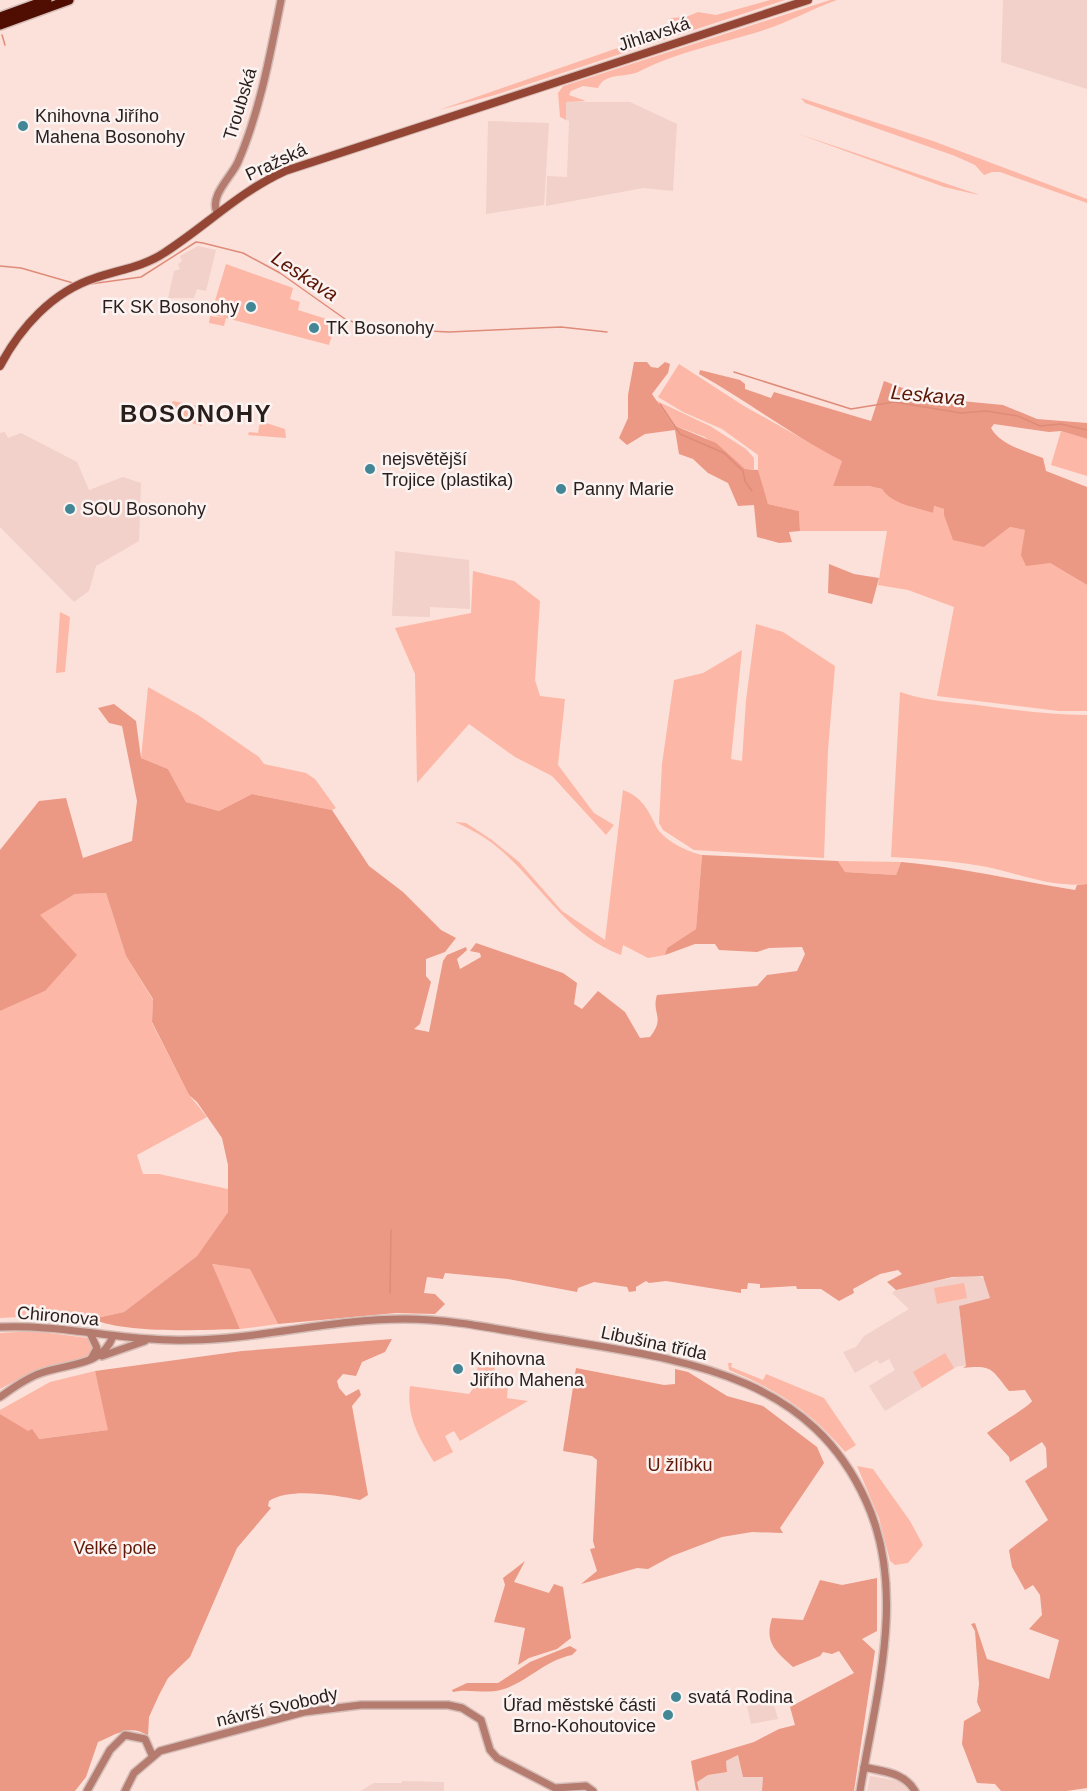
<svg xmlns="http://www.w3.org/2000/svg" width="1087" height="1791" font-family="Helvetica,sans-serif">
<rect width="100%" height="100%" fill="#fce1da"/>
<g fill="#f1d1c9">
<polygon points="1003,0 1087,0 1087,89 1001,62"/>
<polygon points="566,102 630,102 677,124 673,191 643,188 546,206 547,176 567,177 569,121 566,120"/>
<polygon points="488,121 549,123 544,205 486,214"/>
<polygon points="198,246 216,250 206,291 197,289 194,298 168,298 174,271 180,269 178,264 182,261 180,256"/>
<polygon points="5,432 8,438 21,433 77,462 89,490 123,477 141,483 139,541 96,566 89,591 74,602 0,527 0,433"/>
<polygon points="395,551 469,560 470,609 430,607 430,617 392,616"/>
<polygon points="973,1274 986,1279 990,1298 959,1306 966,1366 958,1366 885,1411 869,1386 895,1370 889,1359 880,1364 877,1360 855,1373 843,1352 856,1347 864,1336 909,1309 892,1293 898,1288"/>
<polygon points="773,1702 778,1719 751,1724 747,1706"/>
<polygon points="738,1755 743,1776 763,1777 762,1791 699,1791 696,1782 708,1775 727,1772 726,1761"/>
<polygon points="870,1776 899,1781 911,1791 867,1791"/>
<polygon points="402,1781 444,1782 444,1791 360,1791 374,1783 402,1783"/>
</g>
<g fill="#fdb7a6">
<polygon points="770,0 785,0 495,95 439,110 658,34 665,29 670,18 686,17 698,12 716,15"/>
<path d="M830,0H837C812,9 789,22 764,30C723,43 677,52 638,72C625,78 605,72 598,88L583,86L571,91L569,95L586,101L566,102V120L560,117L558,93L563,86Z"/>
<polygon points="801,98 933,141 1087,199 1087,203 1000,172 992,172 984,175 975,165 955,156 805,103"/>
<polygon points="796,133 977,194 979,195 944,187"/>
<polygon points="226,264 293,288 290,299 300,302 298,310 336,322 329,345 226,318 224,326 209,323 210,316 224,318 211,314"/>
<path d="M679,364L744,406L842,461L833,486H869L882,489C892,505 916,507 933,513V506L944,509L984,547L1010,527L1026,530L1022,555L1050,563L1087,585V711H1059L937,696L954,607L908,590L878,585L887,531H800L799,511L768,504L758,477V455L722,429L683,412L658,397Z"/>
<polygon points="655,400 710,426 746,449 754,458 754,469 745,469 705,437 673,425"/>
<polygon points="173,401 204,407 202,426 165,415"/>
<polygon points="260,421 285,429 286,438 248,435 249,432 258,433"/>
<polygon points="1061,431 1087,439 1087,476 1051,465"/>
<polygon points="473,571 514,581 540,601 535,680 540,696 565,699 558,765 594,813 614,825 606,835 552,776 515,757 469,724 417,783 415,674 395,628 471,613"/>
<polygon points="60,612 70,617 65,672 56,673"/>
<polygon points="756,624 783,632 835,666 828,750 824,858 694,850 663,830 659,823 662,764 674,680 703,673 742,650 731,759 742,761 746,700"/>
<polygon points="148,687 198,715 259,757 264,764 306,773 315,779 336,808 332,810 252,794 219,811 186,802 168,769 141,758"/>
<path d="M900,692C926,701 950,702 977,705C1014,710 1050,715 1087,715V884C1052,888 1020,874 987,867C956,861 923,859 891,857Z"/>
<path d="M623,790C643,797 649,812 657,828C665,841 688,852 702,855L696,929L667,948L665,955L648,958L623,945L621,955C562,932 539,879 492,843C480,834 468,828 455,822L466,823L492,840L519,862L562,911L605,940Z"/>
<polygon points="838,861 901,862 896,875 845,872"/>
<polygon points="106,893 126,956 153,1000 152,1023 189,1095 207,1117 137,1155 143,1174 159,1174 228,1189 228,1212 197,1256 124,1312 92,1319 39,1316 0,1318 0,1011 45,991 39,915 75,894"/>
<polygon points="211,1264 250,1268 278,1324 240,1329"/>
<polygon points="964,1283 967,1298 937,1304 934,1288"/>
<polygon points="34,1331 88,1338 91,1342 92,1351 87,1357 34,1371 0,1389 0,1333"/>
<polygon points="945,1353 954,1368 922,1388 913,1372"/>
<path d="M479,1358L496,1361L493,1379L498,1380V1384L508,1386L507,1398L528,1401L460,1441L454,1431L445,1436L453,1452L434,1462C419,1438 406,1416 410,1386L469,1394L475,1386Z"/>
<path d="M728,1363H732L731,1367L763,1380L766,1374L824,1398L856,1445L845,1452C811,1412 778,1390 729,1370Z"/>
<polygon points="95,1371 109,1430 38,1439 0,1414 0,1410 50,1382"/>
<polygon points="857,1466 873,1469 910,1521 923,1545 908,1563 895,1565 890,1561 879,1518"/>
</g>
<g fill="#eb9884">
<polygon points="634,362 647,362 651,367 658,368 665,362 670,364 668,373 652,394 673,425 716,443 745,469 758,470 768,504 799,511 800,531 789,532 792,542 779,543 757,537 754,505 738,506 728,483 708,473 693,459 679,454 675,430 645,434 627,445 619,438 628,418 628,395"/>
<path d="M700,370L740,380L745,384V389L771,398L774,392L871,421L884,381L929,398L1003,405L1037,419L1087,423V439L1061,431L1049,432L994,424L991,428C1000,445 1026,451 1043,458L1046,471L1087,487V585L1050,563L1026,566L1021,555L1025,530L1010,527L984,547L953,540L944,515V509L934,506L933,513C916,507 892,505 882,489L869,486H833L842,461C792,435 747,401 699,374Z"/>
<polygon points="829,564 854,574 879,578 872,604 828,593"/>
<path d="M114,704L136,721L141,758L168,769L186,802L219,811L252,794L332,810L369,866L403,892L441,930L456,938L445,952L426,959V976L431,982L420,1024L414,1029L429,1032L443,961L447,955L466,947L467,950L457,959L460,969L481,957L480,953L470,951L476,943L563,973L577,983L574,1004L582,1009L598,991L625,1012L640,1038L650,1037C666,1017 651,1014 657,995L757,986L767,975L797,971L805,954L802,947L769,948L757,952L719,950L715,944H695L665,955L667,948L696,929L702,855L838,861L845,872L896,875L901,862C960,867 1017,881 1075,890L1077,885L1087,884V1788L1067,1791H1001L995,1784L977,1783L962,1744L964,1721L981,1711L977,1702L979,1684L975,1631L971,1624L975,1623L987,1659L1049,1679L1059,1640L1029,1629L1042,1615L1040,1595L1033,1585L1025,1590L1012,1567L1009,1550L1048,1520L1025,1481L1047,1467L1046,1448L1042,1442L1010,1462L1009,1457L987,1433C995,1426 1030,1406 1032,1401L1025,1390L1009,1391C991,1369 993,1365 963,1368L966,1366L959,1306L990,1298L983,1276L952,1277L896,1290L887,1282L902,1274L898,1270L880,1274L853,1289L854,1293L839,1301L821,1289H797L796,1286L760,1288V1284L748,1283L747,1289H741V1293L666,1281L649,1283L646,1281L636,1287V1291L629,1292L627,1287L594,1282L578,1288L577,1292L508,1279L445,1273L443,1279L427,1277L424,1293L435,1294L445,1304L435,1314L396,1313L278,1324L250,1269L212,1264L240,1329C199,1330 128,1334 92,1319L124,1312L197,1256L228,1212V1165L222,1138L197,1102L189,1095L152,1022L153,999L126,956L106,893L75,894L40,915L77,955L45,991L0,1011V850L39,801L66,798L83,858L132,841L137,801L122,726L109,723L98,708Z"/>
<path d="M392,1339L385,1352L362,1362L356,1376L343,1374L337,1381L339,1388L346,1396L359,1389L361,1395L352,1406L368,1495L360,1500C336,1495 289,1487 269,1501L268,1506L271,1508L237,1548L190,1657L168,1678L159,1695L149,1717L148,1736C131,1723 115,1735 98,1742L86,1777L75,1791H0V1414L28,1431L32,1429L39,1439L108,1430L95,1371L242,1351Z"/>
<polygon points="576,1368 664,1385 675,1384 675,1369 688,1372 727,1396 763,1406 817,1447 824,1463 780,1528 783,1533 752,1532 722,1537 672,1556 648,1569 637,1568 581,1584 597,1571 590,1549 595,1548 593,1541 597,1460 592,1456 563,1451"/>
<polygon points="525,1561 514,1582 549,1593 554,1584 563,1587 571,1638 557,1649 529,1658 518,1665 525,1628 494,1622 505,1585 503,1578"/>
<path d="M877,1578V1631L862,1639L875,1651L854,1791H762L763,1777H743L738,1755L726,1761L727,1772L708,1775L697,1782L699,1791L696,1790L691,1761L754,1742L779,1729L795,1725L790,1707L854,1673L839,1651L832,1654L823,1652L820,1656L793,1667C776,1651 764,1643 772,1618L803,1620L820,1580L842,1585Z"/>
<path d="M570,1646L577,1650L572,1655C546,1660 528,1681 504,1689C487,1695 468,1688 453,1692L452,1690L467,1683H498L530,1662Z"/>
</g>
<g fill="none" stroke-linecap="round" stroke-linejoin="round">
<g stroke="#de8c79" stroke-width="1.5">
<polyline points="2,35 5,45"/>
<polyline points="0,266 21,268 73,283"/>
<polyline points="83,285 141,277 196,242 203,243 243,253 280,273 345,319 370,328 449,332 561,327 607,332"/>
<polyline points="734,372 851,409 894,402 961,413 986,411 1018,416 1040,426 1061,424 1087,430"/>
<polyline points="660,404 680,434 724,453 743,471 745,481 752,491"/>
<polyline points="390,1293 391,1230"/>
</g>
<defs>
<g id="tertiary">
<path d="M217,212C209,196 232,176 238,162C260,111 270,55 281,0"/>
<path d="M0,1327C64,1324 126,1342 190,1340C261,1339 332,1319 404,1319C455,1319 505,1331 556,1339C680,1360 808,1372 866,1501C908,1592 875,1697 860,1791"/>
<polyline points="90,1333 97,1348 91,1359"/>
<polyline points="102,1356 145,1341"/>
<path d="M0,1397C13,1388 26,1378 41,1373C68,1363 102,1367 113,1336"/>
<path d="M864,1767C884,1772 904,1772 915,1791"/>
<polyline points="87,1791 110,1750 125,1735 145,1739 152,1755"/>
<polyline points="125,1791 134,1773 160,1751 304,1712 361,1705 448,1705 462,1708 481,1720 490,1750 497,1758 555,1788 586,1786 593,1791"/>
</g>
<path id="secondary" d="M0,366C20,328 52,292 95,278C118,270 143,267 164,253C206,226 239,192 285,171L808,0"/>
<g id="motorway">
<polyline points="0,17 47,0"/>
<polyline points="0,25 69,0"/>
</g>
</defs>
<use href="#tertiary" stroke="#d6beb8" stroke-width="10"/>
<use href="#secondary" stroke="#d6beb8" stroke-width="10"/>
<use href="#motorway" stroke="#d6beb8" stroke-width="12"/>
<use href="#tertiary" stroke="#b47b6e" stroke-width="7"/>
<use href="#secondary" stroke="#954533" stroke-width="8"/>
<use href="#motorway" stroke="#4f0e01" stroke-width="9"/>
</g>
<g fill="#438696" stroke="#faf3f1" stroke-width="2">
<circle cx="23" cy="126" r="6"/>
<circle cx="251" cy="307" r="6"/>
<circle cx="314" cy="328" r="6"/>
<circle cx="370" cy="469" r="6"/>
<circle cx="561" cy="489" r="6"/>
<circle cx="70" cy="509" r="6"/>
<circle cx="458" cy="1369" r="6"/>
<circle cx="676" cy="1697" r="6"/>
<circle cx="668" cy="1715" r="6"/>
</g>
<g text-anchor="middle" stroke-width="5" stroke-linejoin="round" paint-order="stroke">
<g font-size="18" fill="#2a1e1b" stroke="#faf3f1">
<text transform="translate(654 34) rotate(-18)" y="6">Jihlavská</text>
<text transform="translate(240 104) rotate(-73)" y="6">Troubská</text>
<text transform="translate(276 162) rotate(-25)" y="6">Pražská</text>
<text transform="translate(58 1316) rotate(5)" y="6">Chironova</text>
<text transform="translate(654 1343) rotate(12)" y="6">Libušina třída</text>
<text transform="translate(277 1707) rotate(-13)" y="6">návrší Svobody</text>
</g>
<g font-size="18" fill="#2a1e1b" stroke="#faf3f1" text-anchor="start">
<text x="35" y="122">Knihovna Jiřího<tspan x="35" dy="21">Mahena Bosonohy</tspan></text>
<text x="239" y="313" text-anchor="end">FK SK Bosonohy</text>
<text x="326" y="334">TK Bosonohy</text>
<text x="382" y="465">nejsvětější<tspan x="382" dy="21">Trojice (plastika)</tspan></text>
<text x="573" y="495">Panny Marie</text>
<text x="82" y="515">SOU Bosonohy</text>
<text x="470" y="1365">Knihovna<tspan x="470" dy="21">Jiřího Mahena</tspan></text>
<text x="688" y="1703">svatá Rodina</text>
<text x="656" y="1711" text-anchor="end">Úřad městské části<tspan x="656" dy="21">Brno-Kohoutovice</tspan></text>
</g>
<g font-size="18" fill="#621908" stroke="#faf3f1">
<text x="680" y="1471">U žlíbku</text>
<text x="115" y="1554">Velké pole</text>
</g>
<g font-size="20" font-style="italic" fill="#5c1404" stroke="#faf3f1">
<text transform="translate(305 276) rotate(33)" y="7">Leskava</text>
<text transform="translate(928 395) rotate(5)" y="7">Leskava</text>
</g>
<g font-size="24" font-weight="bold" letter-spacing="1.5" fill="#2a1e1b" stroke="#faf3f1">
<text x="196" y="422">BOSONOHY</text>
</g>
</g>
</svg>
